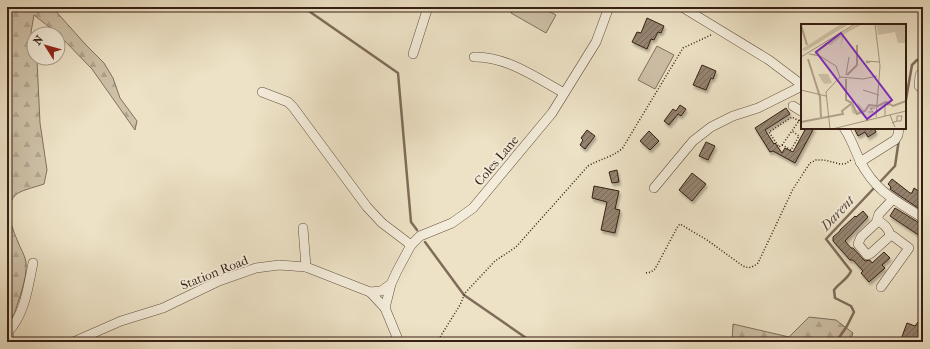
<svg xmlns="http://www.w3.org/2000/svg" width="930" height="349" font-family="'IM FELL French Canon',serif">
<defs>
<pattern id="forest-firs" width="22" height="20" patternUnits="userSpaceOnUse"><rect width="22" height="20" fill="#cec1a8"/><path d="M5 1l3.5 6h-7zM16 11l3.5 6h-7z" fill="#b2a590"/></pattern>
<pattern id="building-hatch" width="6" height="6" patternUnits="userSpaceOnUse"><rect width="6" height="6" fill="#958470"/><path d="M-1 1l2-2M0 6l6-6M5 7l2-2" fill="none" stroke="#7a6b5b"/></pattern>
<filter id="shadow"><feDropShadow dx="1.5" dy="3" stdDeviation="1" flood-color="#0004"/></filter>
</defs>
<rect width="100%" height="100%" fill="#ede2c6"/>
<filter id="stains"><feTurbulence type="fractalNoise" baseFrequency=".005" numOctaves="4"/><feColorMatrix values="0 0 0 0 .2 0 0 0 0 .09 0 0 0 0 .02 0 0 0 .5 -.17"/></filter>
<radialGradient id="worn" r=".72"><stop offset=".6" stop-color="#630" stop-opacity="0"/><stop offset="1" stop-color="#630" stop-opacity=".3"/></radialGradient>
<g fill="#cec1a8" stroke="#82705e">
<polygon points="514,7 541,7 556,15 546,33 511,13"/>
<polygon points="657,46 674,55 655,89 638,80"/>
</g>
<g fill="url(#forest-firs)" stroke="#82705e">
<path d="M7,7H52L87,46L104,63L113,78L120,98L137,121L135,130L92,69L58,34L34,15L31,32L34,46V58H36L37,60L40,123L47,170L44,184C36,187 25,189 18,193C2,204 12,228 18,242C20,248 25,255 26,262C28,279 17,302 13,319L9,304L7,279Z"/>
<polygon points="809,317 836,320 853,333 850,342 732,342 733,324 789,337"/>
</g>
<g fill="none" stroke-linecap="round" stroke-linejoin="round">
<g stroke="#7f6c5a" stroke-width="2.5">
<polyline points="303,7 398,73 411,222 417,230"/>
<polyline points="905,105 912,65 917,60 923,59"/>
<polyline points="879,183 895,166 899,139"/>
<polyline points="425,242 464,295 532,342"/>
<path d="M836,342L847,326L854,312L851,306L835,298L834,290C839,283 848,279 851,271L826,239L875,187"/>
</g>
</g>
<g fill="url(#building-hatch)" stroke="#361f13" filter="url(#shadow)">
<polygon points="647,18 664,26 661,33 658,32 654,40 651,39 647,49 632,42 637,32 641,33"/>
<polygon points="702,65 716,71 713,79 711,78 706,90 693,85"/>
<polygon points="680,105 686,109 681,116 678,114 669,125 664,121 673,109 676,111"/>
<polygon points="786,108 790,114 765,130 774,144 775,143 782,153 785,148 793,152 806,128 814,128 795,163 773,151 770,152 755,128"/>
<polygon points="854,128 874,128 876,132 868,137 865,132 858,136"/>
<polygon points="587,130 595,136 585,149 580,145 583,140 581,138"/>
<polygon points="649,131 659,141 650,150 640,141"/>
<polygon points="706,142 715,146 708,160 699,156"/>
<polygon points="617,170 619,182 612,183 609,172"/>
<polygon points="692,173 706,184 692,201 679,190"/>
<polygon points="892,179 910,193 912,193 914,188 923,194 923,207 921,210 890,189 891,187 888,184"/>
<polygon points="594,186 619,191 615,209 620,210 615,233 601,230 607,202 592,198"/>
<polygon points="895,208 921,224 920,225 923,227 923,238 890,216"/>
<polygon points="863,211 868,217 845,241 851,248 853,248 865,261 870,260 872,263 884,252 890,258 882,265 885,268 869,282 861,273 863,271 853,260 850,260 833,241 833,237 840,231 840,230 855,216 856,217"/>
<polygon points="918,322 923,325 923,342 900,342 907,323 915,326"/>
</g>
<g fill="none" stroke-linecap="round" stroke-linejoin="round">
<defs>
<g id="minor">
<polyline points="682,7 769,60 802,85"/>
<polyline points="413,54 428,7"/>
<path d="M474,57C506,56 537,78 564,93"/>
<polyline points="923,72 920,75 919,86 923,89"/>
<polyline points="262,92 288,102 293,107 367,207 382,223 411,245"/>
<polyline points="793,106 801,111"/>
<path d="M844,128C851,138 855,150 860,161C876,192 895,200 923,218"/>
<polyline points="860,162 895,140 898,135 899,128"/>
<polyline points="654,188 693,141 711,127 733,116 758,108 802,86"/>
<path d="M878,220C884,225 889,228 890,236"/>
<polyline points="303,228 306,267"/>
<polyline points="881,287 909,248 893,236 890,236 870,254 867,255 858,244 861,237 876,223 879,214 893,199"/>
<polyline points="370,292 381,291 391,284"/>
<polyline points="385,308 391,284 397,271 411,245 420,236 452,223 473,208 552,113 596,42 609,7"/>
<polyline points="7,319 9,342"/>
<path d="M8,332C25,314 28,287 33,263"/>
<polyline points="73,342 121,321 163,308 219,281 256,268 279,265 306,267 370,292 385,308 399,342"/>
</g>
</defs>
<use href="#minor" stroke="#645040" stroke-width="10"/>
<g stroke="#361f13" stroke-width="1.5" stroke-dasharray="1 2" stroke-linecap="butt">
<polyline points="799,121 792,117 769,132 779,147 782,145 801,118"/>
<polyline points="782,145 791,150 799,136 792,131"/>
<path d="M646,273L651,272L655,269L678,226L680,224L707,240L743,266C749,269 753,267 758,263L793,189L810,163L816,160H824L840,164H845L851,160"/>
<path d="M437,342L460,305L465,293L495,261L516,247L588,166C600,159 610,158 622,149L683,48L711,35"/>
</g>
<use href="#minor" stroke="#f3ecda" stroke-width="9"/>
</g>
<g text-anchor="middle" stroke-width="3.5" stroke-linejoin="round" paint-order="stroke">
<g font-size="13" fill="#361f13" stroke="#f3ecda">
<text transform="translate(496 160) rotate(-50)" y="5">Coles Lane</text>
<text transform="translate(214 272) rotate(-22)" y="5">Station Road</text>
</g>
<g font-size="14" font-style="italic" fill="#604c3c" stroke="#f3ecda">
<text transform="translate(837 213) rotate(-47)" y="5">Darent</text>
</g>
</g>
<g transform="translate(801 24)">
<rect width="105" height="105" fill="#ede2c6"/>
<path d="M40,0H48L4,27L1,25Z" fill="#cec1a8"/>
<path d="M57,0H62L43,10L39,25L41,12L30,21L26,20L19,26L47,5ZM75,0H105V19H97L94,8L77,11ZM57,79L63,86L60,90L55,89L56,91L51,89L50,82L44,83L52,80V84L57,87Z" fill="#cec1a8"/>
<path d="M27,50L31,59L23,60L17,50Z" fill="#cec1a8"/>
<path fill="none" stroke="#afa089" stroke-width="2" d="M0,1L6,21M7,35L19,73L20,93M46,51L56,41V21M45,55V76L51,79M0,98L42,90L41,87L51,79L56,90L64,87L68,81L77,82L85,78L92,82L105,77"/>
<path fill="none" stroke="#a4947e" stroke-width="1" d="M74,0L79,42L75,93M8,30L19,32L35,42L39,53M13,31L25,19M0,33L54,0M69,38L66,39L65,37L78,38M45,51L48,33M39,53L62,55L76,52M0,66L25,72M62,66L78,71M67,88H72L69,84H74M89,91L94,103M84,92V80L88,81M91,99L96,97V92H101L100,97H96M29,105L25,68L39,53M31,105L105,87"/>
<path fill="#7b2cbf" fill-opacity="0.15" stroke="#7b2cbf" stroke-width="2" d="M40,9L91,76L66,95L15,28Z"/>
<rect width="105" height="105" fill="none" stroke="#361f13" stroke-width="2"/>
</g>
<rect width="930" height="349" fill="none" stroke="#ede2c6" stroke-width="24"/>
<rect x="8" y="8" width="914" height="333" fill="none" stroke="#361f13" stroke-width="2"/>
<rect x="12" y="12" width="906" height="325" fill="none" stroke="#361f13"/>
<g transform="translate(46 46) rotate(307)"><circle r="19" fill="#f3ecda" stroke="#a79a8a"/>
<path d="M0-3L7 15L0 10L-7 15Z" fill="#8f2418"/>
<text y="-6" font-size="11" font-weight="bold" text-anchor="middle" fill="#361f13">N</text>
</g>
<rect width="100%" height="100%" filter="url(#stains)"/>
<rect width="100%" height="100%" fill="url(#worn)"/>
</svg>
